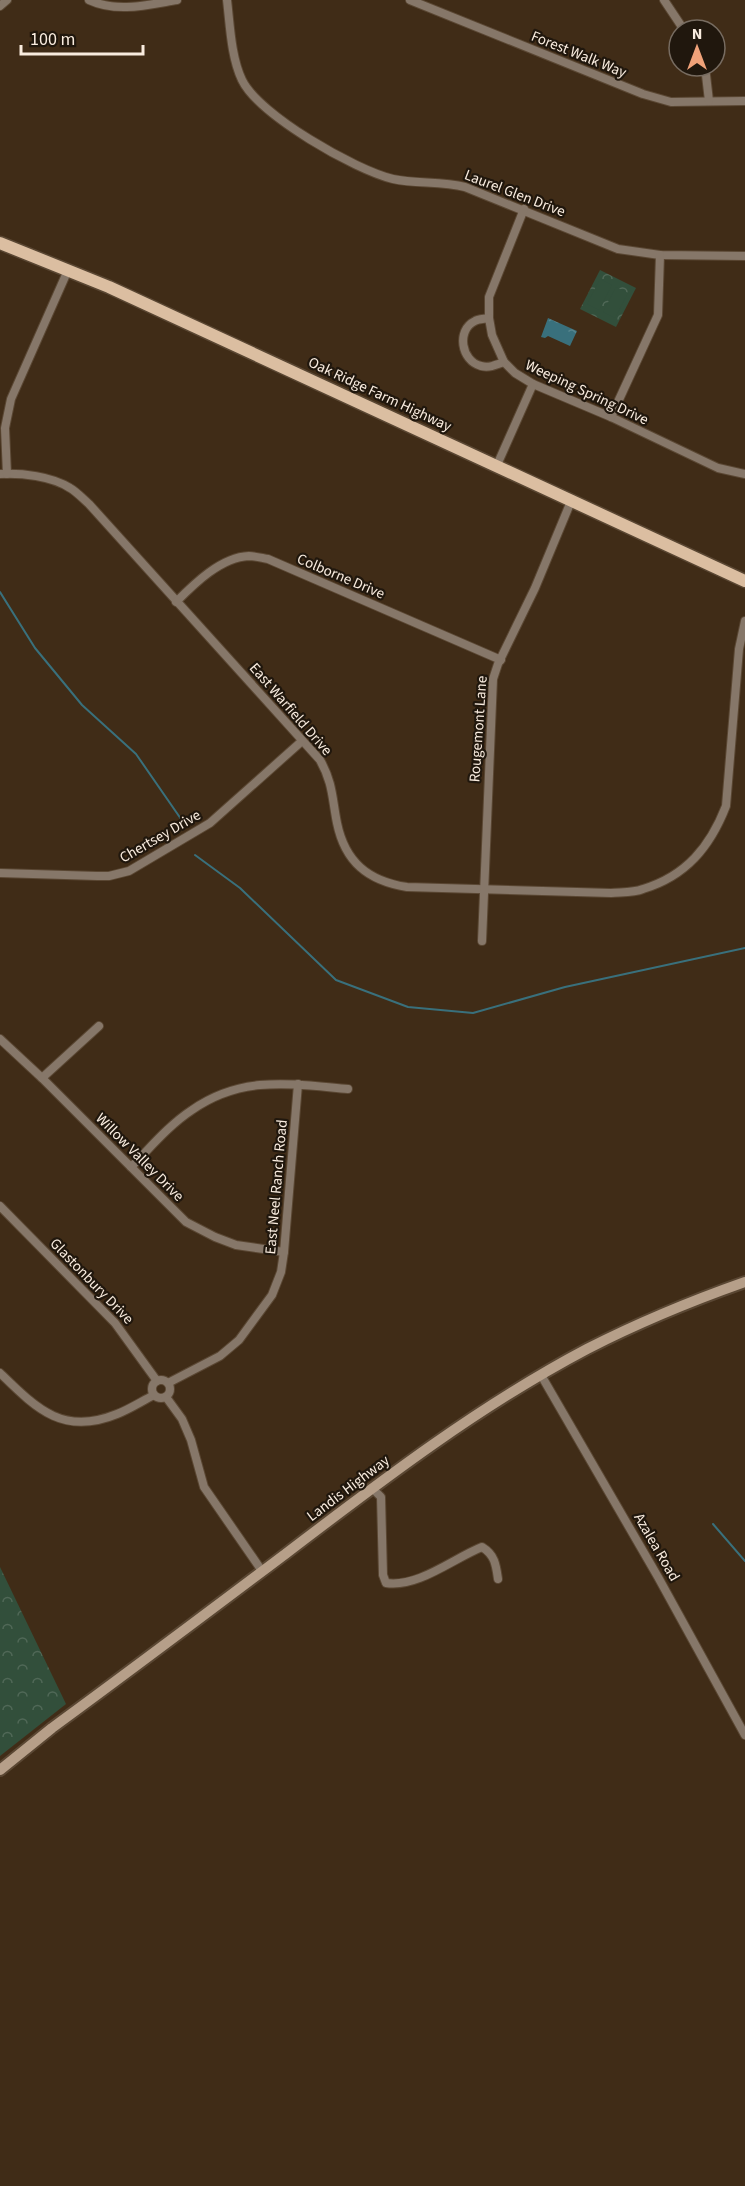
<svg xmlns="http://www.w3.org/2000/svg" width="745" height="2186" font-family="'Source Sans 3',sans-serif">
<defs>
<pattern id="forest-crowns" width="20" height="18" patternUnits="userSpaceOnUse" patternTransform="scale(1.5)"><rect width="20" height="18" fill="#324f3b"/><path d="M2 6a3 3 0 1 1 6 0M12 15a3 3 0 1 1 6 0" fill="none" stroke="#506857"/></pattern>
<pattern id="water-ripples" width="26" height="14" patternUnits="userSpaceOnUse" patternTransform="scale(1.5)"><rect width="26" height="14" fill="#39707c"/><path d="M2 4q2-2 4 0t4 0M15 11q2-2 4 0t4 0" fill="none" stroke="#56858e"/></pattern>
</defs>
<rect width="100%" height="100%" fill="#402c17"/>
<g fill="url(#forest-crowns)">
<polygon points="600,270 636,288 616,327 580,309"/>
<polygon points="0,1567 66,1704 0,1756"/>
</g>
<g fill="#324f3b">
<polygon points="600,279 612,285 599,310 587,304"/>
<polygon points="616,287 628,293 615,318 603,312"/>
</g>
<polygon fill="url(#water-ripples)" points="548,318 577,331 570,346 548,336 545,338 541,337"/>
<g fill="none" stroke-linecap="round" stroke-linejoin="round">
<g stroke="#39707c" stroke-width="2">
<polyline points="0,592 35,648 82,705 136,754 181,819"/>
<polyline points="195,855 240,888 336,980 408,1007 473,1013 565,987 745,948"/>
<polyline points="713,1524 745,1561"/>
</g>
<defs>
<g id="minor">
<path d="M89,0C117,13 147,5 177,0"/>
<path d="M227,0C230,25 231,57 242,80C259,115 355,170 393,179C416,184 441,181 465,187L618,249L660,255L745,256"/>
<polyline points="410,0 643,94 671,102 745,101"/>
<polyline points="664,0 684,30"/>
<polyline points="0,6 7,0"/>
<polyline points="703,66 706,75 709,101"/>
<polyline points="524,209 489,297 489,318 492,335 504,362 515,373 533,384 611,417 718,468 745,474"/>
<path d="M489,318C485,319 478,319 475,321C456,330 461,361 481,366C489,368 496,365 504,362"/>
<polyline points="611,417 658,315 660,255"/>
<polyline points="497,465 533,384"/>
<path d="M0,474C22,473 51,476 70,488C77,492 83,499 89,504L320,760C333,783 332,798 337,823C345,862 368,881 407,887L611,893C621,892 633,893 643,889C686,876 710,847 726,806L739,649L745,621"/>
<polyline points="7,474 5,428 11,399 68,270"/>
<path d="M176,602C194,584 221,557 249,556C255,556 262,558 268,559L501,660"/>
<polyline points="0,873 97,876 109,876 129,871 210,823 302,741"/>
<polyline points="482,941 493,679 498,664 535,588 572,499"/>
<polyline points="0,1039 42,1078 186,1222 215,1237 236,1245 284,1252"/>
<polyline points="42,1078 99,1026"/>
<path d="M131,1167C150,1148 169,1125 192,1110C242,1075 291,1084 348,1089"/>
<polyline points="0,1206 115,1323 157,1381"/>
<path d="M0,1373C37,1409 63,1436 117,1414C130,1409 142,1401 154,1395"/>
<polyline points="541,1375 658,1577 745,1735"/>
<circle cx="161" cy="1389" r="9"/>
<polyline points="168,1383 220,1356 239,1340 272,1295 281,1272 284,1252 298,1084"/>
<polyline points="166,1397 182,1419 191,1440 204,1487 262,1571"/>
<path d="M372,1488L381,1497L383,1575L386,1583C418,1588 454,1558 482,1547C495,1555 496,1565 498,1579"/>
</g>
<path id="secondary" d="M0,1770L52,1728C130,1671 207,1613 284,1555C381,1481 479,1406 587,1349C638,1323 691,1301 745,1282"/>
<polyline id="primary" points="0,243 109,287 745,581"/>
</defs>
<use href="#minor" stroke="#5a4733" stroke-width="10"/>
<use href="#secondary" stroke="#5a4733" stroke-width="14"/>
<use href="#primary" stroke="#5a4733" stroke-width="15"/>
<use href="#minor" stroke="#867769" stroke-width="8"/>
<use href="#secondary" stroke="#b69f89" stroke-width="10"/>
<use href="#primary" stroke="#dbbea1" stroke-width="12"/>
</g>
<g text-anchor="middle" stroke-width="4.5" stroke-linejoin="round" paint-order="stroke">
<g font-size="15" fill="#f9ecdf" stroke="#20170d">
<text transform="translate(579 54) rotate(22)" y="5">Forest Walk Way</text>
<text transform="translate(515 193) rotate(21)" y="5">Laurel Glen Drive</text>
<text transform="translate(587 392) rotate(25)" y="5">Weeping Spring Drive</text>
<text transform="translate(380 394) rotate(25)" y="5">Oak Ridge Farm Highway</text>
<text transform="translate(341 576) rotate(23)" y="5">Colborne Drive</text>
<text transform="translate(291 709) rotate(49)" y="5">East Warfield Drive</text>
<text transform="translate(478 729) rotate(-86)" y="5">Rougemont Lane</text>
<text transform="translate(160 836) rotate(-30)" y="5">Chertsey Drive</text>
<text transform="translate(140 1157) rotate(45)" y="5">Willow Valley Drive</text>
<text transform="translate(276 1187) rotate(-85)" y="5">East Neel Ranch Road</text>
<text transform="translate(92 1281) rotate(46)" y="5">Glastonbury Drive</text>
<text transform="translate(348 1488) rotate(-37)" y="5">Landis Highway</text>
<text transform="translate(657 1547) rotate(60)" y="5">Azalea Road</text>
</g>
</g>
<g transform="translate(697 48)"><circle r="28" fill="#20170d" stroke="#776c61" stroke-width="1.5"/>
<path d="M0-4.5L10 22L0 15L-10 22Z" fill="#f0a279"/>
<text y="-9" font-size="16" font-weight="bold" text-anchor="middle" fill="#f9ecdf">N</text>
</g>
<path d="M21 45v9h122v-9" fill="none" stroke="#f9ecdf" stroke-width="3"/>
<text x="30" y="45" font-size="18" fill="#f9ecdf" stroke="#20170d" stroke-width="4.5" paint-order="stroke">100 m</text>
</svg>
